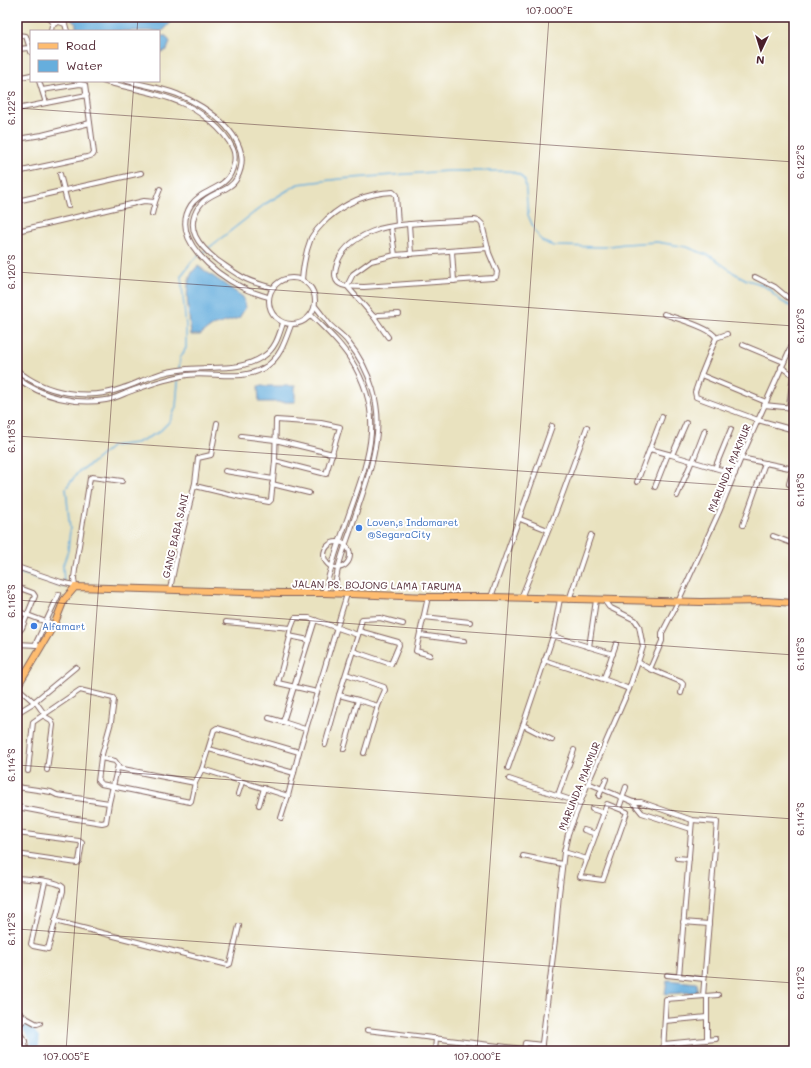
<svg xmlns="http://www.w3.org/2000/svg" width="811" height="1068" font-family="Mali,sans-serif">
<rect width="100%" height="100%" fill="#fff"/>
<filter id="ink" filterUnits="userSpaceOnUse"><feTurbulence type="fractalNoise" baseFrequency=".025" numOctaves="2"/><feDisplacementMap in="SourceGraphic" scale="8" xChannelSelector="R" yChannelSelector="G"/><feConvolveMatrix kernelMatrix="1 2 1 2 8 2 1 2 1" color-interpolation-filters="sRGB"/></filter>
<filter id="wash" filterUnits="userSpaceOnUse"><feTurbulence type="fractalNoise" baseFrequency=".012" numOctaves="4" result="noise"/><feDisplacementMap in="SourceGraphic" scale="16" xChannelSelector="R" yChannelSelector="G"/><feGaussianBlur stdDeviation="0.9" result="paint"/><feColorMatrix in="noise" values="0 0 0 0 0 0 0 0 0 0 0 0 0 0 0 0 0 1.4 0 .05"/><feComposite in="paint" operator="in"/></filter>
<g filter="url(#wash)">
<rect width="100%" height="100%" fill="#e9e2bf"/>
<g fill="#66aedd" stroke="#586684">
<polygon points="68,17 174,17 174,19 164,30 159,32 161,36 166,36 170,42 167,50 159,53 159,31 76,31 76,24"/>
<path d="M198,266L243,297L246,307L239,318L212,326L200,335H191C190,315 180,280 198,266Z"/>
<polygon points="258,386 295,386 295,402 259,402"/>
<polygon points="667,980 697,983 697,992 665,994"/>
</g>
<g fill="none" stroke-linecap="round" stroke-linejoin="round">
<polyline stroke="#66aedd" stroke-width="1.5" points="17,572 47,581 58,586 64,587 63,565 68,550 70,530 66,488 79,471 91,464 112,446 136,443 147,438 159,432 170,421 176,407 180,358 186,348 186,326 181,276 192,261 265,204 298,184 339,179 448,171 510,171 520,175 525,181 528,215 535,231 543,242 554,246 603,247 624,244 657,242 687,247 712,257 734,273 747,280 758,283 771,290 774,295 781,301 794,308"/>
<polyline stroke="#66aedd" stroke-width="9" points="17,1019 27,1028 35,1039 34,1051"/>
</g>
</g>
<g filter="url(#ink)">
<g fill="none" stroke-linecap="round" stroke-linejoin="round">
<defs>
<g id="street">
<polyline points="48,17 54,23"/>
<polyline points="51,31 52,25 59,22 65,24 67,31"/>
<polyline points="17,35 26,36 31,52"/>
<polyline points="17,49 30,48"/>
<polyline points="17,78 31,75"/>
<path d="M103,81C127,88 156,92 179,102C198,109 225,130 233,149C236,156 234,166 231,173C224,189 201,190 191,205C169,239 216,274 243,288C250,292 260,294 268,297"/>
<path d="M127,81C144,85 161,88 177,94C207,106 257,140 237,178C230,192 209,192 200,205C183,228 199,246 218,261C227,267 236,274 246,279C254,283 264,285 272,288"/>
<polyline points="46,103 87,95"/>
<polyline points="17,109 46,103 39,81"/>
<polyline points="17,139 42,135 90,123"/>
<polyline points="17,172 87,157 93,155 94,153 85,85 80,84 42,90"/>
<polyline points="60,174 68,206"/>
<polyline points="17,201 141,173"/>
<polyline points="152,214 155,202"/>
<path d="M474,220L479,221L482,224L489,253L497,272L496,277L493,278L364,287C357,286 346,288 340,284C336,282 335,277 335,274C337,248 358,236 379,229C393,225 408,224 422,223C439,222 456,221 474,220Z"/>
<polyline points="409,224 411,254"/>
<polyline points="391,227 395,255"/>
<polyline points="17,231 144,201 155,202 160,189"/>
<polyline points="452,251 454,281"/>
<polyline points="755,277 775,287 787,297 794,299"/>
<circle cx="292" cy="301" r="23"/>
<path d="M302,280C303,267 306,251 311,238C315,231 321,225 327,219C346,202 367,193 393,192L396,195L398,225"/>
<path d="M315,306C320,312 325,319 330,325C336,331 343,335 348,342C370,369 382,406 376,441C372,471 360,500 351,529C345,547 333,575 336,594"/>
<path d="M664,314C675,318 713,328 716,338L701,375L766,402"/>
<path d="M311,315C325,329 341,343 351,360C387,417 368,460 348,517C339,542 331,567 324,593"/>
<polyline points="374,317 378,315 399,314"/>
<polyline points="388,337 374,317 347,286 353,274 371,261 395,255 488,248"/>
<polyline points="716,338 727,334"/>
<polyline points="743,345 784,362"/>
<polyline points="781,367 793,375 789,407"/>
<path d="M17,370C45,394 89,401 123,388C134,385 144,379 154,376C164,372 177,370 187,369C214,366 240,372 264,356C276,348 279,335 283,323"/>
<polyline points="701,375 695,392 696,397 758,420 794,430"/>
<path d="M17,378C42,397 75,405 106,400C115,399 125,393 134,390C151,384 169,378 187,375C213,371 242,383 267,366C281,356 285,341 291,325"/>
<polyline points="764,405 794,408"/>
<polyline points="241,436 275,440 333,454"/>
<polyline points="650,449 668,454"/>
<polyline points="672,455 686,423"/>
<polyline points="741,458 794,469"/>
<polyline points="693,461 705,430"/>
<polyline points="715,468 731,429"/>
<polyline points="225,471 273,479"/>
<polyline points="637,482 662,417"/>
<polyline points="272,484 309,493"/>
<polyline points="789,484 793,469"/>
<polyline points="195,486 241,497 269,502 271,500 275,461 276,420 321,423 340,427 326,474 275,461"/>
<polyline points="655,487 668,454 735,474"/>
<polyline points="677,496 692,461"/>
<polyline points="520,519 548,530"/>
<polyline points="743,525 765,463"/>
<polyline points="773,536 794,544"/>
<circle cx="337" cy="555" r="13"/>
<polyline points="17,567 61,582 74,585"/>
<polyline points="17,587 33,593 35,596 22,628 17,634"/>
<polyline points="75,587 74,578 75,570 90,478 92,477 122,481"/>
<polyline points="170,589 178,550 195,483 198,458 211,455 217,423"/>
<polyline points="428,597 416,651 430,655"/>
<polyline points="491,597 552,426"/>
<polyline points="521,598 557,509 587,427"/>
<polyline points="569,600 591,535"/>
<polyline points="17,611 54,625"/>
<polyline points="424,617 470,622"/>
<polyline points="226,622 291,628"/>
<polyline points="420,635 464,641"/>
<polyline points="553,636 613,654"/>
<polyline points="290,637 278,683 317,692"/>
<polyline points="309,640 289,636 291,628 295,618 309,618 358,635"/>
<polyline points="17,644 37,645"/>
<polyline points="35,645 59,594"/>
<polyline points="589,647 596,600"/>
<polyline points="353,651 391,664 399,645 398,642 359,631"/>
<path d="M544,660C572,670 602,677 629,689"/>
<polyline points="638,662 650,669 681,682 683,684 681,693"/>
<polyline points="650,669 662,641 662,633 678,602 719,512 741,458 794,340"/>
<polyline points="346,674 384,687 385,690 378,706"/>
<polyline points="604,678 616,644"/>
<polyline points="17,687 34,702"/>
<polyline points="339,695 358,700 344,749"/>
<polyline points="358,700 378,706 364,753"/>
<polyline points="17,713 35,702"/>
<polyline points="45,715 35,701 76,667"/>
<polyline points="44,716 51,720 53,725 47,770"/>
<polyline points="269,718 283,722"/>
<polyline points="305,729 283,722 315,620"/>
<polyline points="552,740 523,725 553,636 560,599"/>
<polyline points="325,745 339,695 358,635 362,619 380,618 403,624"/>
<polyline points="209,749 294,773"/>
<polyline points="118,768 195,783"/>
<polyline points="508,768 523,725"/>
<polyline points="202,769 288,796"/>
<polyline points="28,771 33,722 80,690 113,698 114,700 111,722 101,758 98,781 101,784 190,802 191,801 195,783 202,769 214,730 217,728 299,752"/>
<polyline points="509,779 580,803"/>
<polyline points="588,783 633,802 641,802 692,820 717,822 703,996"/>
<polyline points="17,787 51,792 57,795 109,803"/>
<polyline points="238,794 242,782"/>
<polyline points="558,795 574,750"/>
<polyline points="599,796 606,779"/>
<polyline points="633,802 642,813 691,829"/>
<polygon points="607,804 627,812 603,880 580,877"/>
<polyline points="259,805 264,788"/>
<polyline points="620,805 626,787"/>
<polyline points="17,807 43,812 52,815 102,823 106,822 109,803 118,765 115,761 101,758"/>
<polyline points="592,809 604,813"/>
<polyline points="281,818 288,796 299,752 347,594"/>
<polyline points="584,830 596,834"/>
<polyline points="17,833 79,841 82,843 79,861 77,863 17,854"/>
<polyline points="564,852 587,859"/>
<polyline points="523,856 562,864"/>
<polyline points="677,858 689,859"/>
<path d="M17,878C27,879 57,880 63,887V891L48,949L33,946L31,944L45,882"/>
<polyline points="55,921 228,965 230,964 239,926"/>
<polyline points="683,922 709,924"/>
<polyline points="667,975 704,979"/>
<polyline points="679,976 692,820"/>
<polyline points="17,1011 26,1018 37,1024 40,1023"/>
<polyline points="665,1021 707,1017"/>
<polyline points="17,1027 26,1018"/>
<polyline points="17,1030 25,1041 26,1051"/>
<polyline points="367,1030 524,1049"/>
<polyline points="707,1040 707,996"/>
<polyline points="664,1044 716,1039"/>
<polyline points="435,1051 436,1038"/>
<polyline points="524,1051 525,1043 542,1045"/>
<polyline points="541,1051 555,940 559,894 564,852 568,834 588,783 629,689 643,647 639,626 635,620 609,607 604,600"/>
<polyline points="663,1051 666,999 718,995"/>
</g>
<polyline id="primary" points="17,687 54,625 64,600 75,587 280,593 324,593 428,597 491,597 701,602 766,601 794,603"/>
</defs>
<use href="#street" stroke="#82635f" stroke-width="6"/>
<use href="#primary" stroke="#82635f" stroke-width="8"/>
<use href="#street" stroke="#fff" stroke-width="4"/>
<use href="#primary" stroke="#febc70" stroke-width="6"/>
</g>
</g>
<path fill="none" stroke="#4a1f2b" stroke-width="1" stroke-opacity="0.45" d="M137,31L138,17M17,108L794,162M17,272L794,326M17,436L794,490M17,600L794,655M17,765L794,819M17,929L794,983M66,1051L134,81M477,1051L549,17"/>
<g fill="#3f7fe0" stroke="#fff" stroke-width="1.5">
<circle cx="359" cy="528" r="4"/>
<circle cx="34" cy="626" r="4"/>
</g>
<g text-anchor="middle" stroke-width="4" stroke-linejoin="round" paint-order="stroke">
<g font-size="10" fill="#4a1f2b" stroke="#fff">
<text transform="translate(729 468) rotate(-67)" y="4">MARUNDA MAKMUR</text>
<text transform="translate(175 536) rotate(-77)" y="4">GANG BABA SANI</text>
<text transform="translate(377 585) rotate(1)" y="4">JALAN PS. BOJONG LAMA TARUMA</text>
<text transform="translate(579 786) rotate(-68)" y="4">MARUNDA MAKMUR</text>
</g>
<g font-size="10" fill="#366cbe" stroke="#fff" text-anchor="start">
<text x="367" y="526">Loven,s Indomaret<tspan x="367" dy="12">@SegaraCity</tspan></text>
<text x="42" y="630">Alfamart</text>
</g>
</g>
<rect width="811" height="1068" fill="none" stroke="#fff" stroke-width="44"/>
<rect x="30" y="30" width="130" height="52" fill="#ffffff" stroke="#b7a5aa"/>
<rect x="38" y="43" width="20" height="6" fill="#febc70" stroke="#b7a5aa"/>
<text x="66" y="50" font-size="12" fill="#4a1f2b">Road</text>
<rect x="38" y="60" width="20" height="12" fill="#66aedd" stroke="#b7a5aa"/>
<text x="66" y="70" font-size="12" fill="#4a1f2b">Water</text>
<g transform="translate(761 50) rotate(184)" stroke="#ffffff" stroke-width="3" paint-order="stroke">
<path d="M0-3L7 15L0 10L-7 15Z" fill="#4a1f2b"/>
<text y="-6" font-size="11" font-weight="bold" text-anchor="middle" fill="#4a1f2b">N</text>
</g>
<rect x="22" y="22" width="767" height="1024" fill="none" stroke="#4a1f2b" stroke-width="1.5"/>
<g font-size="10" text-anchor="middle" fill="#4a1f2b">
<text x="549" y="14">107.000°E</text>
<text transform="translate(11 108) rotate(-90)" y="4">6.122°S</text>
<text transform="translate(800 162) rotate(-90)" y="4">6.122°S</text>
<text transform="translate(11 272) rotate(-90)" y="4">6.120°S</text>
<text transform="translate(800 326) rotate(-90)" y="4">6.120°S</text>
<text transform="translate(11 436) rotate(-90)" y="4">6.118°S</text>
<text transform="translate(800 490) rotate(-90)" y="4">6.118°S</text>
<text transform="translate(11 601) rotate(-90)" y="4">6.116°S</text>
<text transform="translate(800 654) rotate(-90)" y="4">6.116°S</text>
<text transform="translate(11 765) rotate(-90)" y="4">6.114°S</text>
<text transform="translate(800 819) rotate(-90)" y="4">6.114°S</text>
<text transform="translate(11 929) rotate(-90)" y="4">6.112°S</text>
<text transform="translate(800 983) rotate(-90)" y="4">6.112°S</text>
<text x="66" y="1060">107.005°E</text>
<text x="477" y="1060">107.000°E</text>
</g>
</svg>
